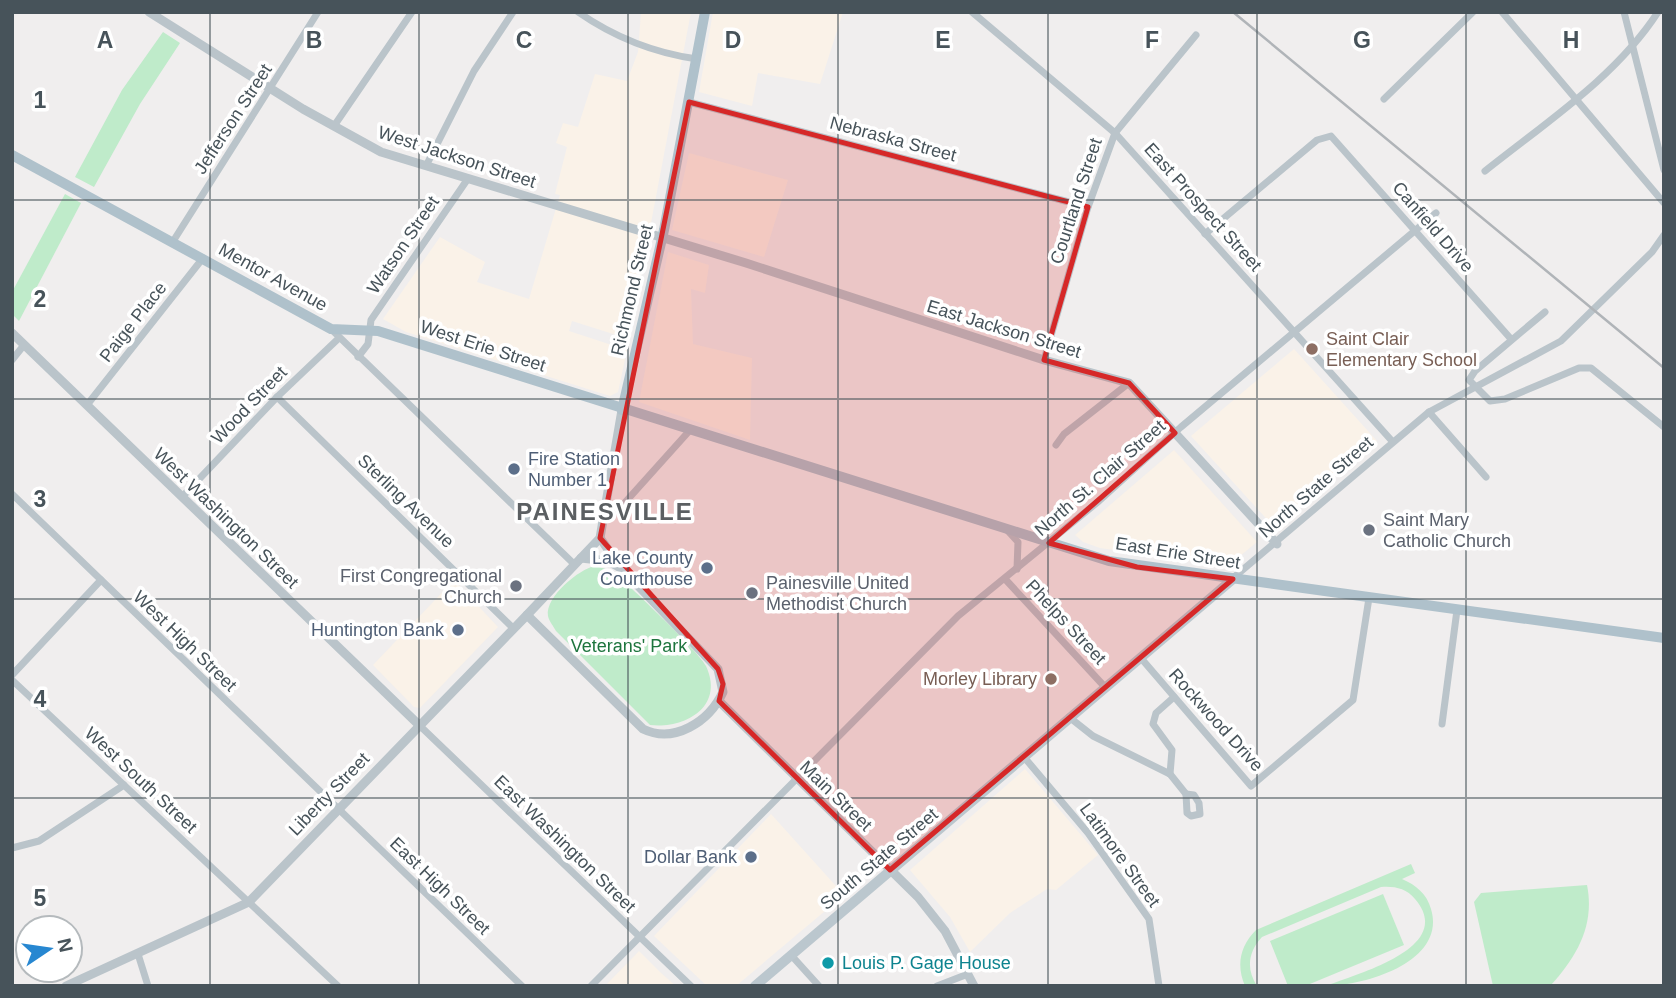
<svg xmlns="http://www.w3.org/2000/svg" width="1676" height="998" font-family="Helvetica,sans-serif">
<rect width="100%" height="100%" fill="#f0eeee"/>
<g fill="#faf2e8">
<polygon points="641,12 691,12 629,339 572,321 569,331 627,350 618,392 610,396 406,332 383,319 440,237 485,262 477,282 529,299 560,195 555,194 567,147 556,143 563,123 578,127 595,74 627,81 638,52"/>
<polygon points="713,12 843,12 820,84 758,73 752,106 699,92"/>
<polygon points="689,153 788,180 764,257 672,230"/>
<polygon points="668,252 709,265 705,293 691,289 693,344 752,358 750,440 639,402"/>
<polygon points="1294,349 1377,441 1274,527 1191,436"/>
<polygon points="1174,450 1257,542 1228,566 1100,548 1083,542 1075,535"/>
<polygon points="454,580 498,627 420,708 414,707 373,665"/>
<polygon points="1025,769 1098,855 1056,890 1047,889 1010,913 970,952 950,917 910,870"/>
<polygon points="771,814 844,895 736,986 707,986 654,936"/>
<polygon points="639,951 660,972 676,986 605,986"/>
</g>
<g fill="#bfebca">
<polygon points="163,32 180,43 140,104 94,187 75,177 122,90"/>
<polygon points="65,194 81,203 19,321 12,314 12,292"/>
<path d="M595,566C604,568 612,571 619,577C634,590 700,653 706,666C725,707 685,729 650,725L556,631C554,627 549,621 548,616C545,597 579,569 595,566Z"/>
<path d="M1411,864L1415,873L1402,879C1416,885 1427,894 1431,909C1447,962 1364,986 1326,986C1356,974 1457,948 1415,899C1406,888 1394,886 1381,887L1262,937C1248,952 1246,969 1257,986H1245C1236,965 1240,946 1256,930Z"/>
<path d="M1587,885C1595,925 1577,956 1551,985L1493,986L1474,902L1481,893Z"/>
<polygon points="1383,894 1404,945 1305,986 1288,986 1270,941"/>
</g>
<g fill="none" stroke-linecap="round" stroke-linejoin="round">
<g stroke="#bac4ca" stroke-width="7">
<path d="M578,12C614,37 654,53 697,59"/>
<polyline points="972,12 1115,133 1392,441"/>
<polyline points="1502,12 1664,203"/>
<polyline points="1624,12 1664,170"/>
<polyline points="1384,99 1473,12"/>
<polyline points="689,102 1088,207"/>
<polyline points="334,126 412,12"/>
<polyline points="426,166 474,71 513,12"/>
<path d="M1485,171C1545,123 1616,77 1658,12"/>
<polyline points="1205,234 1317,140 1331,136 1511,339"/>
<polyline points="172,243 318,12"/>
<polyline points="1545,312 1475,371 1469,380 1490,401 1505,399 1579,368 1591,368 1664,427"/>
<polyline points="331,329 574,564"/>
<polyline points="358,357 368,344 371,320 467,180"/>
<polyline points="12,360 24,345"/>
<polyline points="1044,360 1088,207 1115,133 1196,35"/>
<polyline points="277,397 512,627"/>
<polyline points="87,405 203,258"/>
<polyline points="1429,412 1486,477"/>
<polyline points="1056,445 1064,434 1129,383"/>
<polyline points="12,494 522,986"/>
<polyline points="183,496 277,397 339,338"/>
<polyline points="604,516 620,508 691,429"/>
<polyline points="1007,530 1018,542 1017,569"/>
<polyline points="1233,578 1429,412 1561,341 1652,252 1664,235"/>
<polyline points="1006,580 1104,686"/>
<polyline points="1140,657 1251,786 1353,700 1369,598"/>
<polyline points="12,675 101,580"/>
<polyline points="12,680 338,986"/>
<polyline points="1069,717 1093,736 1170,774 1186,794"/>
<polyline points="418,724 691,986"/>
<polyline points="1442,724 1457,610"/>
<polyline points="1024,757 1088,833 1149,919 1159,986"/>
<polyline points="1170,774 1172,750 1153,724 1156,713 1174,697"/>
<polygon points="1186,794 1194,795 1199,803 1200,814 1191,816 1187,813"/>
<polyline points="12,848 39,841 124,785"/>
<polyline points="138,954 148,986"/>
<polyline points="791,955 819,986"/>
<polyline points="591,986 958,616 1099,501 1181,427 1436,213"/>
<polyline points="937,986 968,974"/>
</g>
<g stroke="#bac4ca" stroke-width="9">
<polyline points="149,12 303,109 381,152 746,263 1044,360 1129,383 1277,544"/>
<polyline points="12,333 418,724"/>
<polyline points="581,558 608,561 619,567"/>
<path d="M527,615L643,729C674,744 709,722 723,692L718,669L621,568L600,538"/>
<polyline points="719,701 918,897 945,931 974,986"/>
<polyline points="66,986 249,902 527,615 600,538 622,410"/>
</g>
<polyline stroke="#bbc7ce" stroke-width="10" points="755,986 1233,579"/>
<g stroke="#afc1cb" stroke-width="10">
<polyline points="12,155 331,329 378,331 1109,561 1664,638"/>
<polyline points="622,410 664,230 705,12"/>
</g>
<polyline stroke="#b0b4b8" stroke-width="2.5" points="1233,12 1664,368"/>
</g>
<path fill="#d62828" fill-opacity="0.2" stroke="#d62828" stroke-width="5" stroke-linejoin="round" d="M689,102L1088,207L1044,360L1129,383L1175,433L1049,543L1137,567L1233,579L890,870L719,701L723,684L718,669L600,538Z"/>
<path fill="none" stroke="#47535a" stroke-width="2" stroke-opacity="0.55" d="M210,12V986M419,12V986M628,12V986M838,12V986M1048,12V986M1257,12V986M1466,12V986M12,200H1664M12,399H1664M12,599H1664M12,798H1664"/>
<g fill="#8d6e63" stroke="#fff" stroke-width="2.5">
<circle cx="1312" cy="349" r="7"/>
<circle cx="1051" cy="679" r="7"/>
</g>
<g fill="#5c6f8a" stroke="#fff" stroke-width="2.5">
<circle cx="514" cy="469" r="7"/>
<circle cx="707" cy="568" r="7"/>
<circle cx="458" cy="630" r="7"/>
<circle cx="751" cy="857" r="7"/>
</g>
<g fill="#6b7280" stroke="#fff" stroke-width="2.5">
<circle cx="1369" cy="530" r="7"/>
<circle cx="516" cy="586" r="7"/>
<circle cx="752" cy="593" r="7"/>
</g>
<circle fill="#0f9aa8" stroke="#fff" stroke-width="2.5" cx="828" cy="963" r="7"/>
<g text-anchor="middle" stroke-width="7" stroke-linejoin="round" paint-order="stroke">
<g font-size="18" fill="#47535a" stroke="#fff">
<text transform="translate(233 119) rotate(-57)" y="6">Jefferson Street</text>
<text transform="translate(893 139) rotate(15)" y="6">Nebraska Street</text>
<text transform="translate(457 157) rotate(18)" y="6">West Jackson Street</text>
<text transform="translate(1076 201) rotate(-72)" y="6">Courtland Street</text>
<text transform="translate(1203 207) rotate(48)" y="6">East Prospect Street</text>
<text transform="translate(1433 227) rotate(49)" y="6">Canfield Drive</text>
<text transform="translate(403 245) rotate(-56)" y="6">Watson Street</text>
<text transform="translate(273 277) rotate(29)" y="6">Mentor Avenue</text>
<text transform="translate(632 290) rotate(-77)" y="6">Richmond Street</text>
<text transform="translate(133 322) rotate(-52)" y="6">Paige Place</text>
<text transform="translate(1004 329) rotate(17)" y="6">East Jackson Street</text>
<text transform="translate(483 346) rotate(18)" y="6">West Erie Street</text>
<text transform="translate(249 405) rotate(-46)" y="6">Wood Street</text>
<text transform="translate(1100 478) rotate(-41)" y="6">North St. Clair Street</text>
<text transform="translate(1316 487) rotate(-41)" y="6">North State Street</text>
<text transform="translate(406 501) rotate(44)" y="6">Sterling Avenue</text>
<text transform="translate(226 518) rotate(44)" y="6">West Washington Street</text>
<text transform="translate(1178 553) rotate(9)" y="6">East Erie Street</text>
<text transform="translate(1066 622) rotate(47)" y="6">Phelps Street</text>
<text transform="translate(185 641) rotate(44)" y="6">West High Street</text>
<text transform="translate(1216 720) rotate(48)" y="6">Rockwood Drive</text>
<text transform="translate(141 780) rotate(43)" y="6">West South Street</text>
<text transform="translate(329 794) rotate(-46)" y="6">Liberty Street</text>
<text transform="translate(836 796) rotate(44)" y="6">Main Street</text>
<text transform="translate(565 844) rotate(44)" y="6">East Washington Street</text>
<text transform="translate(1120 855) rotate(54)" y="6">Latimore Street</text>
<text transform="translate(879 859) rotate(-40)" y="6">South State Street</text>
<text transform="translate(440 886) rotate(44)" y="6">East High Street</text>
</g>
<g font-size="18" fill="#785e54" stroke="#fff" text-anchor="start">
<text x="1326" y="345">Saint Clair<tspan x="1326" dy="21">Elementary School</tspan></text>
<text x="1037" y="685" text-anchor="end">Morley Library</text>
</g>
<g font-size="18" fill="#4e5e75" stroke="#fff" text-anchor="end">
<text x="528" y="465" text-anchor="start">Fire Station<tspan x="528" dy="21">Number 1</tspan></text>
<text x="693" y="564">Lake County<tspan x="693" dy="21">Courthouse</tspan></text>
<text x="444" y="636">Huntington Bank</text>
<text x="737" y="863">Dollar Bank</text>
</g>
<g font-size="18" fill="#5b616d" stroke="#fff" text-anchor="start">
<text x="1383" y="526">Saint Mary<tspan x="1383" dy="21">Catholic Church</tspan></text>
<text x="502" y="582" text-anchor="end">First Congregational<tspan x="502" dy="21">Church</tspan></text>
<text x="766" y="589">Painesville United<tspan x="766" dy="21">Methodist Church</tspan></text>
</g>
<g font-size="18" fill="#1e753e" stroke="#fff">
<text x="629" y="652">Veterans' Park</text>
</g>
<g font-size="18" fill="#0d838f" stroke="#fff" text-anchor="start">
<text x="842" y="969">Louis P. Gage House</text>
</g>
<g font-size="24" font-weight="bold" letter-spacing="2" fill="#5b5f62" stroke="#fff">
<text x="605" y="520">PAINESVILLE</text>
</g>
</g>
<g font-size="23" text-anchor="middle" font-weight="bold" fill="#47535a" stroke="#fff" stroke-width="7" stroke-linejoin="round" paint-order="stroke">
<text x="105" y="48">A</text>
<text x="314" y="48">B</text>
<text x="524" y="48">C</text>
<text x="733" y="48">D</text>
<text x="943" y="48">E</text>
<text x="1152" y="48">F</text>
<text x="1362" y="48">G</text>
<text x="1571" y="48">H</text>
<text x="40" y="108">1</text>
<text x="40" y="307">2</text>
<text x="40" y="507">3</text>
<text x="40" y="707">4</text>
<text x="40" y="906">5</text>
</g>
<rect width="1676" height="998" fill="none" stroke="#47535a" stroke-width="28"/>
<g transform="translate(49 949) rotate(77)"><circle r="33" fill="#ffffff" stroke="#b5babd" stroke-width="2"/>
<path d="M0-5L12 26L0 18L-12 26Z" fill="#2787d1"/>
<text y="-10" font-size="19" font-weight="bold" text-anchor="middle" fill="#47535a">N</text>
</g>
</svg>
